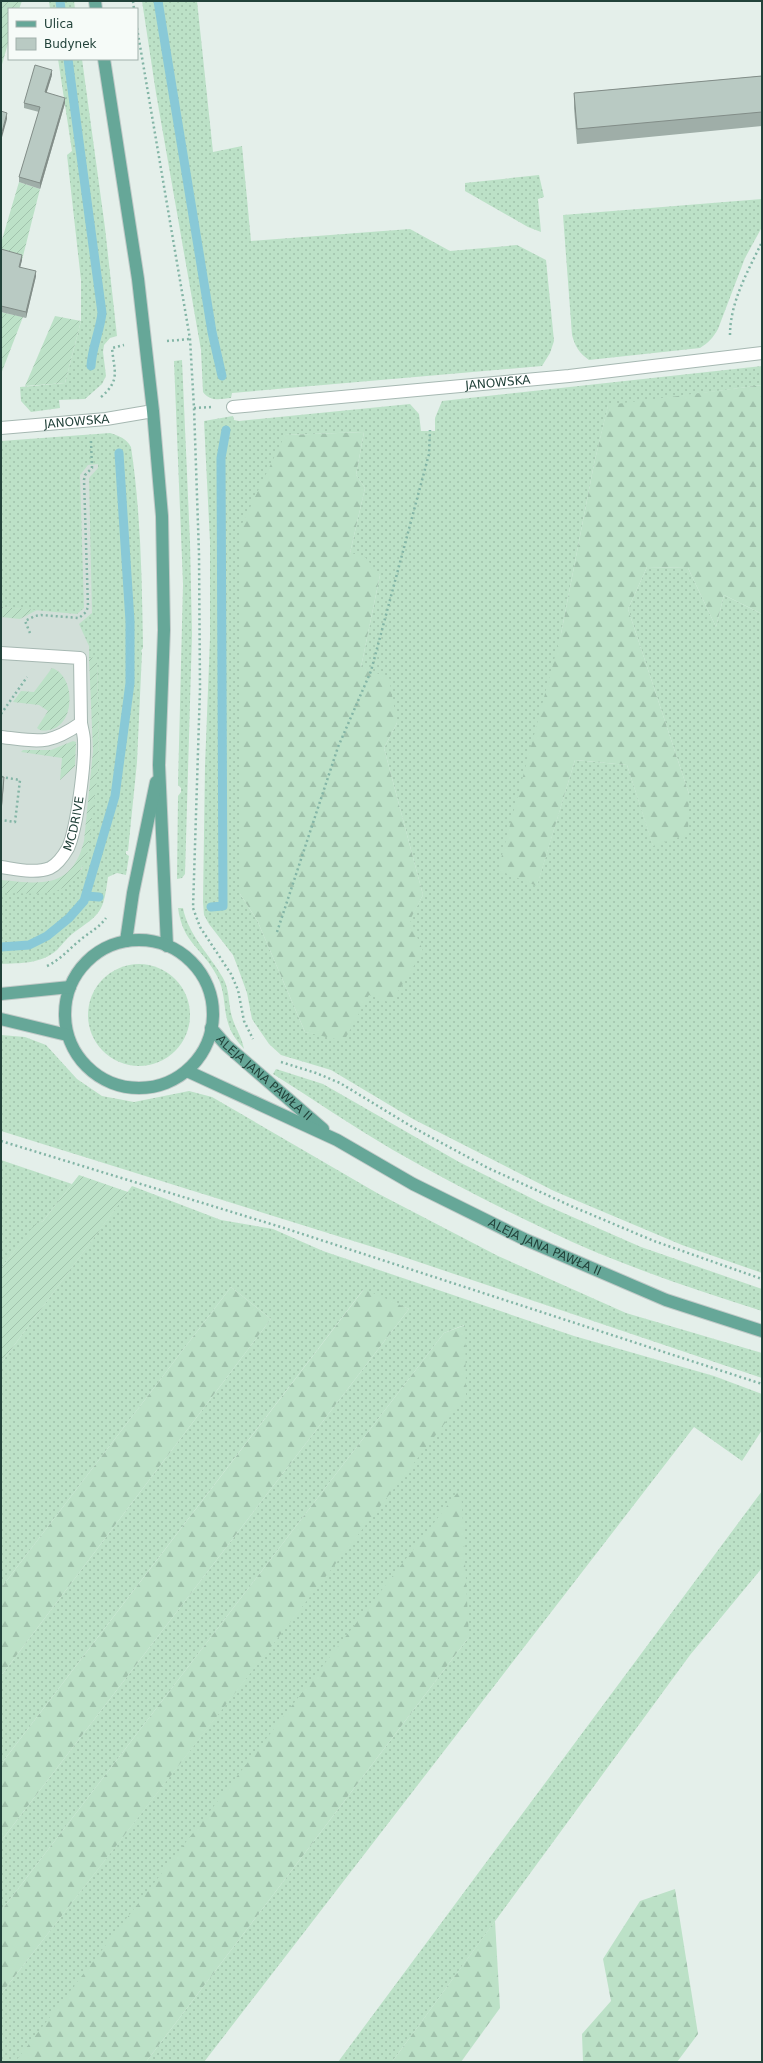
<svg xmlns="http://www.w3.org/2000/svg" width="763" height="2063" font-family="'DejaVu Sans',sans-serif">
<defs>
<pattern id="grass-dots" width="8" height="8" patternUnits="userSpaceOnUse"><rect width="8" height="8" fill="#bce1c7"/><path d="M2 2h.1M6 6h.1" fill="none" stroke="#a1c2ac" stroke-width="1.8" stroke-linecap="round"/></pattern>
<pattern id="forest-firs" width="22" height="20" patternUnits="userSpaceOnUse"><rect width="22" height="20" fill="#bce1c7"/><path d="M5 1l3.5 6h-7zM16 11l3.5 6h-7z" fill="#a1c2ac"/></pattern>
<pattern id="garden-furrows" width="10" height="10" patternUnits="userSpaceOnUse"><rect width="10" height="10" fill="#bce1c7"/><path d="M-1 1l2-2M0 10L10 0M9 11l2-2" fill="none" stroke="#a1c2ac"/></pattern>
</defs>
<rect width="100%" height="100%" fill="#e4efea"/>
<polygon fill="#d2dfd9" points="99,460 102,789 88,863 68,892 26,897 1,895 1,473"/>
<g fill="url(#grass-dots)" fill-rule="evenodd">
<polygon points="49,1 74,1 75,9 50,9"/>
<path d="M142,1H197L213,152L242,146L251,241L410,229L450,251L517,245L546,260L554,341L550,353L542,366L232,393L231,398C221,399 210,402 203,392L201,350L156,93Z"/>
<polygon points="58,59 82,59 105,228 117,336 110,338 104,345 103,352 106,376 102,384 85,399 59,400 60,408 31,412 21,401 20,387 65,383 81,321 81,280 67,155 72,151"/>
<polygon points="539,175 544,197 538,199 541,232 528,227 465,191 465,183"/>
<path d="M762,199V227L745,258L718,329C713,338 708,343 700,348L589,360C579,353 575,346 572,335L563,215Z"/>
<polygon points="182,360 190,542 192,634 185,874 182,878 177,879 178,796 181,792 181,788 178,785 183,584 174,361"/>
<path d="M762,366V385L608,406L594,464L561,634L537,885L575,760L627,765L653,845L689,794L628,609L647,567L688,568L716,627L724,595L762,614V1273L682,1245L554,1191L413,1119L331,1070L281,1055L269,1044L252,1019L247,993L238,968L233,955L209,924L204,915L203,902L205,766L210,638V542L204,421L233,416L234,420L239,421L410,404L419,414L421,431H435V418L442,401ZM364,432L356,475L365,488L350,553L380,575L361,667L397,723L384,748L423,895L369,994L323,1035L305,1032L257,920L240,894L285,435Z"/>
<path d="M110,433C119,436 126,438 131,447C141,514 142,581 143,648L141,651L142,652L137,762L128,851H126V854L129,856L126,875L117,873L108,877C103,914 101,913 72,934C66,939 62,945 57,950C41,964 21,963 1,964V891L3,893H41L82,869L99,763L97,658H89V646L79,624L92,613L89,478L98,468V464L88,465L80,475L84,608L77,614L1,607V441Z"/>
<path d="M178,908H183C188,935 210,955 223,978C230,990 228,1004 232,1017C235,1028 242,1037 244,1049C238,1042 232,1035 229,1026C223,1010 226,992 217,976C202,947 183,944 178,908Z"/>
<circle cx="139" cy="1015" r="51"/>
<polygon points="1,1035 25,1037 46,1045 77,1079 102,1096 134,1102 189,1091 212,1097 377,1193 498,1256 626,1313 762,1353 762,1378 392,1253 1,1131"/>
<path d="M276,1069L323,1084L459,1162L543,1204L641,1247L762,1289V1311C690,1288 617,1264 549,1231C496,1206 444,1179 393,1150C352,1126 313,1099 273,1074Z"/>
<polygon points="1,1160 72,1184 43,1221 35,1225 1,1268"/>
<polygon points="132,1186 221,1220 273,1229 323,1251 574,1336 714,1376 762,1394 762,1430 742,1461 694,1427 204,2062 146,2062 469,1637 15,2062 1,2062 1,1994 465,1396 464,1325 444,1333 1,1911 1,1841 409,1309 363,1290 1,1764 1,1676 271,1319 231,1287 1,1588 1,1363"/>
<polygon points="762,1491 762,1568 690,1655 392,2062 338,2062"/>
</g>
<g fill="url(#forest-firs)">
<polygon points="762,385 762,614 724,595 716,627 688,568 647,567 628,609 689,794 688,834 653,846 627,765 575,760 537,886 498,870 561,634 594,464 608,405"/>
<polygon points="364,432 356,475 365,488 350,553 364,556 380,575 361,667 389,678 397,723 384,748 423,895 410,920 423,951 391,1003 369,995 344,1041 305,1032 257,920 240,894 241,526 285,435"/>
<polygon points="231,1287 271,1319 1,1676 1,1588"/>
<polygon points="364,1289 409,1309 1,1841 1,1764"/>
<polygon points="465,1325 466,1396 1,1994 1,1911 444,1333"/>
<polygon points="461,1488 469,1637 146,2062 15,2062"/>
<polygon points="675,1889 698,2034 677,2062 583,2062 582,2034 611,2001 603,1959 640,1901"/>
<polygon points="495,1921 500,2008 461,2062 392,2062"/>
</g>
<g fill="url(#garden-furrows)">
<polygon points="1,1 22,1 19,9 9,9 9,40 1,68"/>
<polygon points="19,182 40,189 22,260 1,255 1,243"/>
<polygon points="1,312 23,317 1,374"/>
<polygon points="55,316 81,321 65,383 25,386"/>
<polygon points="1,607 37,610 20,619 1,617"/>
<path d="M97,657L99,763L87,856C69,901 45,893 3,893L1,891V880C42,884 72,889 84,841L93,751L89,658Z"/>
<path d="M52,668C76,676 76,726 49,730C44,731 40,731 37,728L48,711L39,705L13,702L21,691L34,692Z"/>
<polygon points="73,741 76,742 75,766 60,780 62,758 21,752 23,750 51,750"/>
<polygon points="79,1175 128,1192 1,1363 1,1268 35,1224 43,1221"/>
</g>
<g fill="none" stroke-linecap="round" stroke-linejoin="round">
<g stroke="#89c9d7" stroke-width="9">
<polyline points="60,1 61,9"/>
<polyline points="158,1 212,332 222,376"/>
<path d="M68,59L102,313C100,331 92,347 91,366"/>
<polyline points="86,896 99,897"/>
<polyline points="211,907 223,906 221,458 226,430"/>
<polyline points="1,947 29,945 47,936 69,918 84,901 115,796 130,683 130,621 119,453"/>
</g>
<defs>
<g id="minor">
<path id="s1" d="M233,407L569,376L762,353"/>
<path id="s2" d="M1,428L106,419L153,411"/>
<path d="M1,653L80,658L81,723C48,746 39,741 1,737"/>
<path id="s3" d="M1,867C16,869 35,874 50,868C58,864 64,855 68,848C77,828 85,764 84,741C84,735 82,729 81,723"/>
</g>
<g id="major">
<polyline points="95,1 96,9"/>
<polyline points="104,59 138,279 153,411 162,516 164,630 159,765 167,946"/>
<circle cx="139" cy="1014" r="74"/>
<polyline points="126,941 133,893 156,782"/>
<polyline points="1,994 70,987"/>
<polyline points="1,1019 67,1035"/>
<path id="s4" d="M211,1028L226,1045L323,1129"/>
<path id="s5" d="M187,1071L337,1140L413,1184L524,1239L666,1300L762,1331"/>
</g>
</defs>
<use href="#minor" stroke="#a6b8b2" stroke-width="14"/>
<use href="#major" stroke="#c1cac8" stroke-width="14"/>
<g stroke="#83b5a6" stroke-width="2.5" stroke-dasharray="2 3" stroke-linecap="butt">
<polyline points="133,1 134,9"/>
<polyline points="137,28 190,339 194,408 199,554 200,689 193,908 200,927 231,974 238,990 244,1021 253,1039"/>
<path d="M730,335C730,302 748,271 762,242"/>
<polyline points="167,341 190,339"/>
<path d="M101,397C121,380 114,371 112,348L124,345"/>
<polyline points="194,408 212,407"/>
<polyline points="30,633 25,621 35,616 41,615 79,618 86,612 88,607 84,480 85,475 92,468 91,441"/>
<polyline points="1,714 27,677"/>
<polyline points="1,777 20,780 15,822 1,820"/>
<polyline points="277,932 338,747 371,671 429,454 430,430"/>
<path d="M47,966C60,960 68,950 79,941C88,933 99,928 106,918"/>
<polyline points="281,1062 316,1073 340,1083 414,1128 488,1168 571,1206 654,1241 762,1279"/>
<polyline points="1,1141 284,1228 762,1384"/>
</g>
<use href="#minor" stroke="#fff" stroke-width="12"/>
<use href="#major" stroke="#66a798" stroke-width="12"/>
</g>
<g fill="#9faea8">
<polygon points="52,75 46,93 65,103 40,189 19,182 19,177 39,112 24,108 24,103"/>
<polygon points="762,76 762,126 577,144 574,108 574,93"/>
<polygon points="1,249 22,260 20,267 36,276 26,318 1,312"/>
</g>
<g fill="#828d88">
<polygon points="52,70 52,75 45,98 45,92"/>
<polygon points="65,98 65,103 40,189 40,183"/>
<polygon points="7,113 7,119 1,141 1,136"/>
<polygon points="22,255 22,260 19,272 19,267"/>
<polygon points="36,271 36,276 26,318 26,312"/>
<polygon points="4,777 4,782 1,817 1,812"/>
</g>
<g fill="#b9cac3" stroke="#828d88">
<polygon points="35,65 52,70 45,92 65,98 40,183 19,177 40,107 24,103"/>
<polygon points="762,76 762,112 577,129 574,93"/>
<polygon points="1,111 7,113 1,136"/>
<polygon points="1,249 22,255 19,267 36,271 26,312 1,306"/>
<polygon points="1,777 4,777 1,812"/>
</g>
<g text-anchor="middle" stroke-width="3.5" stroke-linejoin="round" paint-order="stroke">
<g font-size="12" fill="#22423a" stroke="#f6fbf8">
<text dy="4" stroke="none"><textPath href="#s1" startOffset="266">JANOWSKA</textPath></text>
<text dy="4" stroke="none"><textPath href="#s2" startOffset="76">JANOWSKA</textPath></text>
<text dy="4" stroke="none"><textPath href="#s3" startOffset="102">MCDRIVE</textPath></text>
<text dy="4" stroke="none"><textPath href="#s4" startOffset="73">ALEJA JANA PAWŁA II</textPath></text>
<text dy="4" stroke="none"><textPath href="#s5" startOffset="399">ALEJA JANA PAWŁA II</textPath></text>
</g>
</g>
<rect width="763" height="2063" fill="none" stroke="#22423a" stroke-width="4"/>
<rect x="8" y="8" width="130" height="52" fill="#f6fbf8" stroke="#a1b1ac"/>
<rect x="16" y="21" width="20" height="6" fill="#66a798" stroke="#a1b1ac"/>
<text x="44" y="28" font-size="12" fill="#22423a">Ulica</text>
<rect x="16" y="38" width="20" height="12" fill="#b9cac3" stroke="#a1b1ac"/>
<text x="44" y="48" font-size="12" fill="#22423a">Budynek</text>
</svg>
